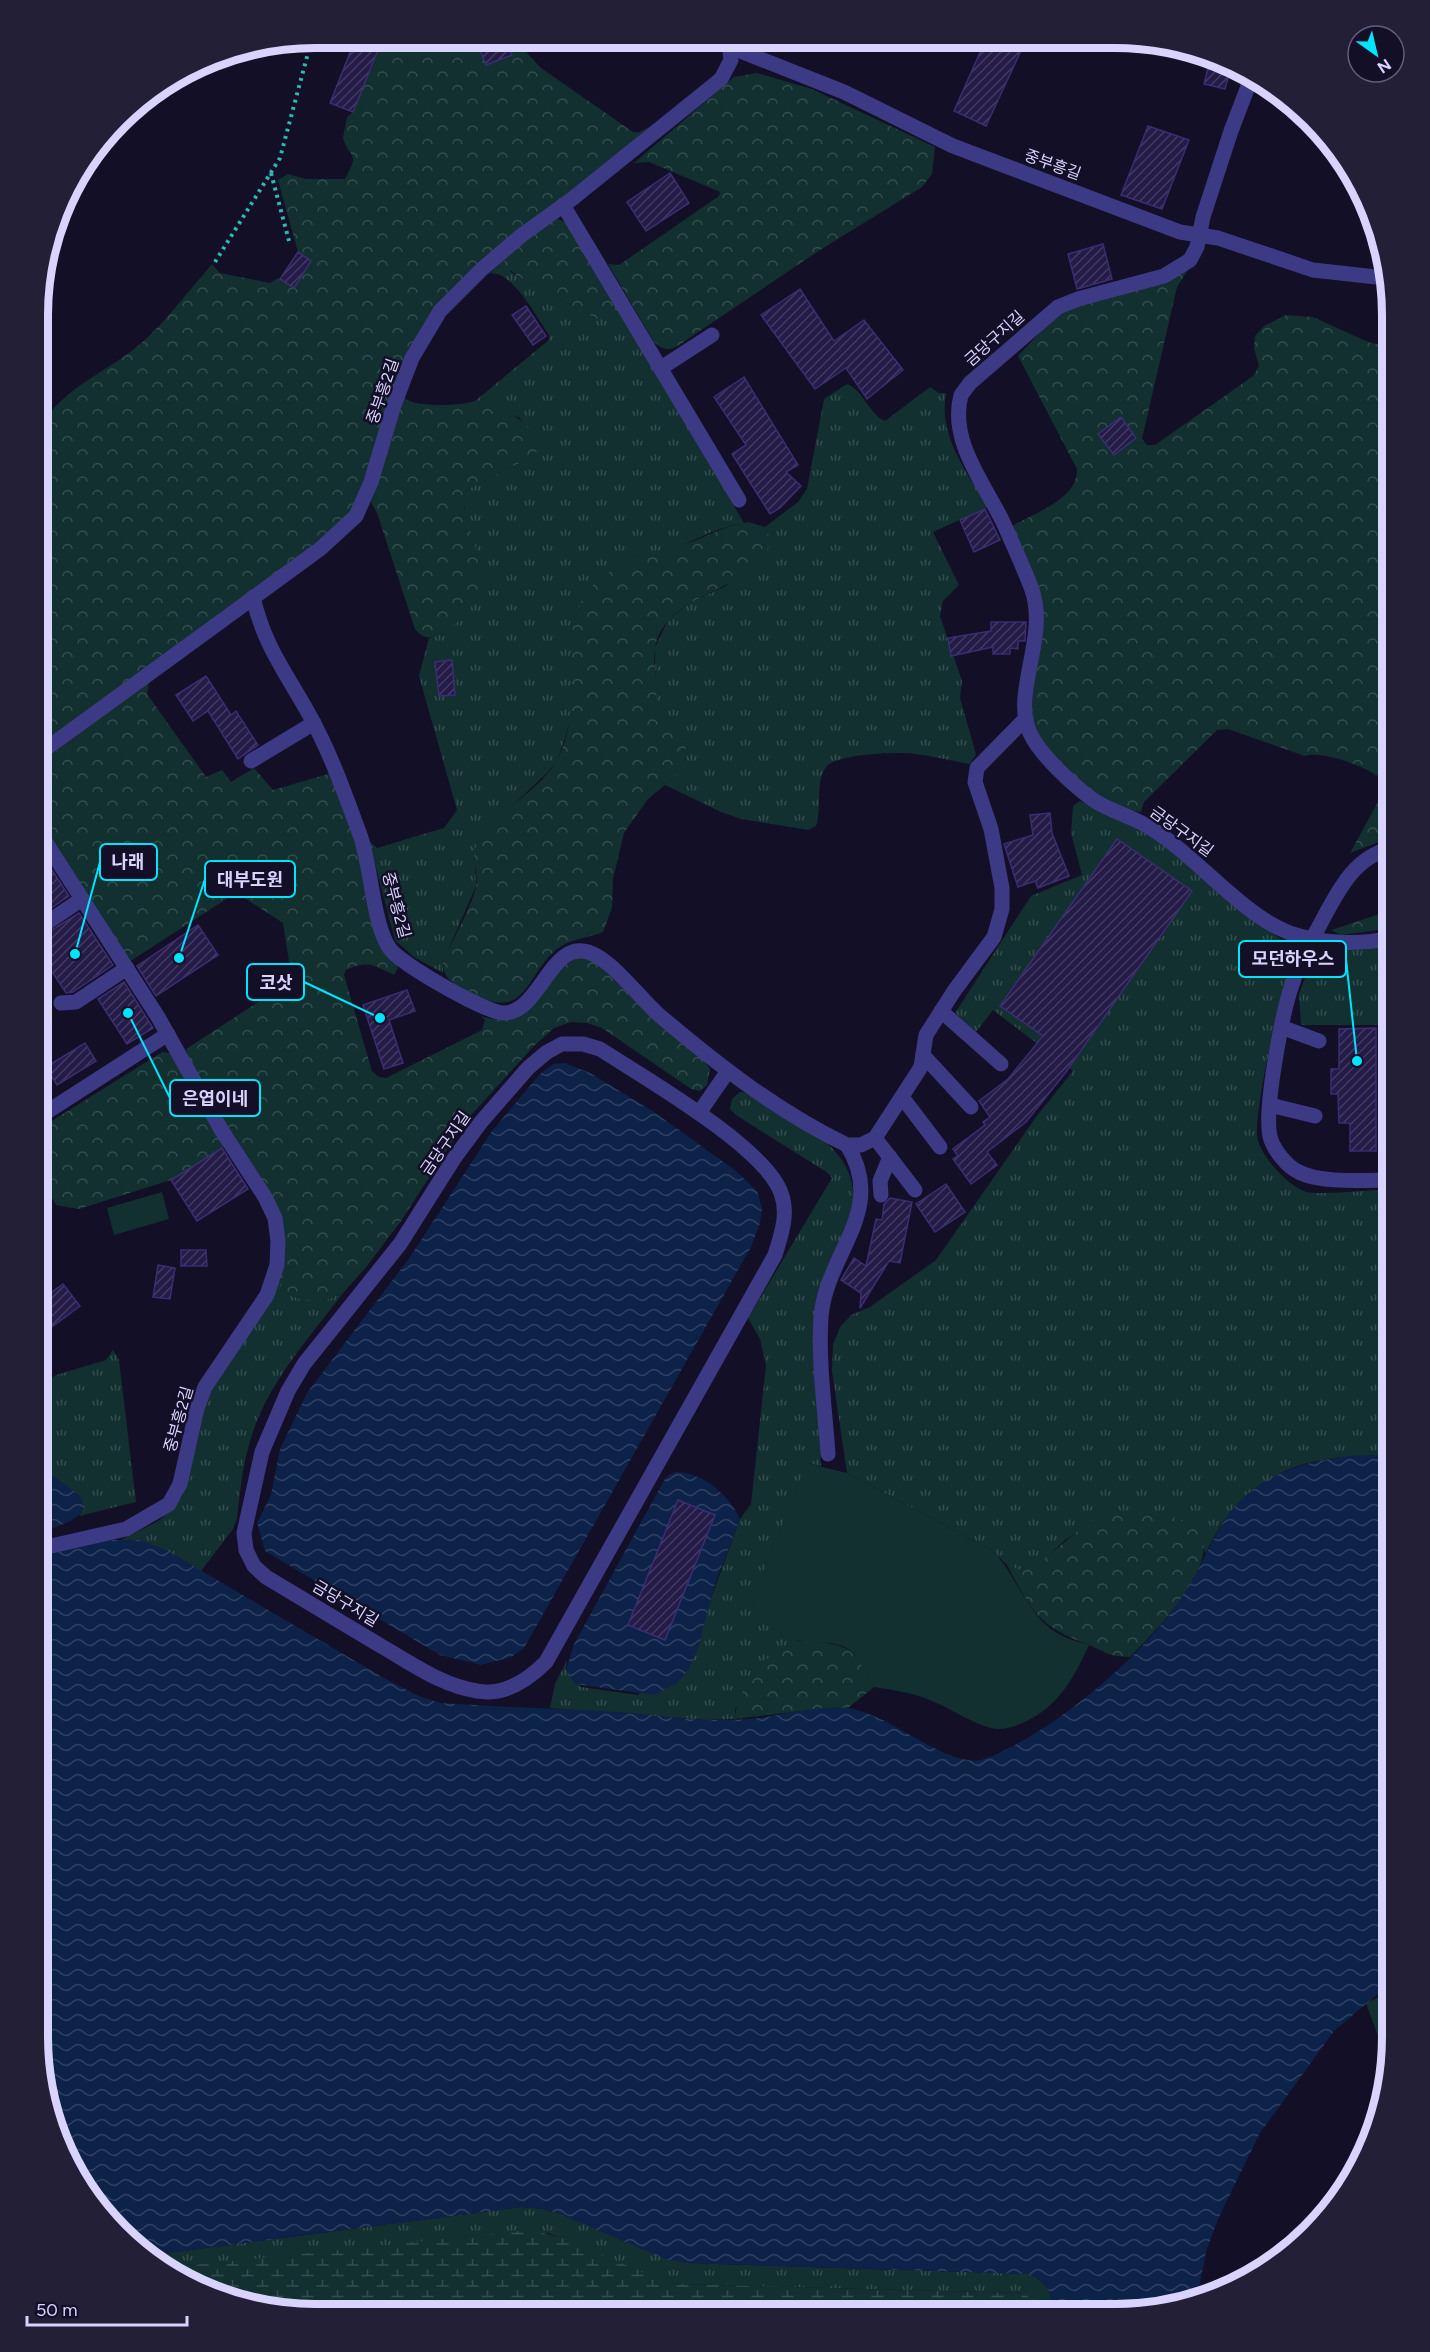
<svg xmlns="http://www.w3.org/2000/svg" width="1430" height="2352" font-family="Figtree,'Noto Sans KR',sans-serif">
<defs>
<pattern id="grass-tufts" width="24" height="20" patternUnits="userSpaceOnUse" patternTransform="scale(1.5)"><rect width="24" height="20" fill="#12302f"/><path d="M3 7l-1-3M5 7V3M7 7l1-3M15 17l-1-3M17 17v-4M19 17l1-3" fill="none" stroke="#344d4e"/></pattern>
<pattern id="forest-crowns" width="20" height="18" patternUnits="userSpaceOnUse" patternTransform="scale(1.5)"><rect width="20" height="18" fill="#12302f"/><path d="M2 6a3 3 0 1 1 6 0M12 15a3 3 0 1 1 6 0" fill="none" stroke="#344d4e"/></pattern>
<pattern id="wetland-marsh" width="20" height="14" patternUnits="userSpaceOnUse" patternTransform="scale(1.5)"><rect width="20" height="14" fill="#12302f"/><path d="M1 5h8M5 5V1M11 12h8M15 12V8" fill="none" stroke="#344d4e"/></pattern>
<pattern id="water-waves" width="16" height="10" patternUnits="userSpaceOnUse" patternTransform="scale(1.5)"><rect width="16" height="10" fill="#0c2248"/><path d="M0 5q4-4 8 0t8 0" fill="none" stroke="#2f4163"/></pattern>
<pattern id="building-hatch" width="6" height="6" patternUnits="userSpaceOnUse" patternTransform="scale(1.5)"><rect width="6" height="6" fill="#241b47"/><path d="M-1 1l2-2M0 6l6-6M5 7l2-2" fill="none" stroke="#433b63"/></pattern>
</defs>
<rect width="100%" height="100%" fill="#130f26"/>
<g fill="url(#grass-tufts)">
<path d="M504,259L511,272L519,277L597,319L614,304L744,523C693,530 622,584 577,612L572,634V713L565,738L557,761L547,773L495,822L475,865L476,886L443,962V973L414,957L395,940L369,841L377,848L444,828L457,810L419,676L429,638L442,634L465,510L463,499L468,489L535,455L539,445L520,418L475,401L549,340V335C538,319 511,268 489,274Z"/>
<path d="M847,384C864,391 868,413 885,421L930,387L939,393H946C938,436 967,472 988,507L933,532L959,585L943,601L940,616L962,681L960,698L976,754L970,764C952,761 934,756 915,754C899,751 835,754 826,767C815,782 822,809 816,826L809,830L741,819L721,812L665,785L677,775L685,740L667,731L656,713L655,648L668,620L689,603L726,586L771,540L765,527L798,502L807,489L824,399Z"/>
<path d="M1080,801L1145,830L1293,949C1298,967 1286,987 1280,1005C1272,1035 1256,1106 1257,1135C1258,1154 1288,1186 1306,1192C1318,1195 1375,1190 1392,1189V1456C1326,1454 1269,1462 1226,1518C1218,1528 1212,1542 1205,1554L1202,1536L1155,1516L1112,1510L1065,1540L1040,1563L1022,1571L1007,1565L993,1551L847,1473L832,1371L833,1344L841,1326L851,1315L870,1307L936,1260L1036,1117L1073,1071L993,1010L976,1032L955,1013L1031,896L1082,875L1071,833L1073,806Z"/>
<polygon points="1392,946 1392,1164 1380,1164 1379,1025 1301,1025 1299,994 1315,951 1321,948"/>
<path d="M740,1092L749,1093C798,1124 874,1152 848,1223C838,1249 823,1270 817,1298C812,1322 815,1347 816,1371C818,1403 819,1435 821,1466L807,1463L780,1633L799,1642L772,1655L735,1709V1719L707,1720L550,1708L555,1684L567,1660L566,1670L581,1687L638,1695L705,1615L740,1519L751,1504L766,1365L760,1339L748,1318L832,1178L828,1173L736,1115L730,1109L732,1099Z"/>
<path d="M279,1272L280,1283L289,1294L324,1301L344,1292C309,1338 264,1387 249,1445C242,1468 240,1494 237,1518L233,1529L201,1571C175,1555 152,1540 121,1540L160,1520L183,1496L201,1409Z"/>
<polygon points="113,1350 119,1360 136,1502 79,1516 84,1508 38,1464 38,1384 40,1386 56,1375 106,1360"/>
<path d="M522,2207L543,2209L560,2214L687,2263L1029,2274C1050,2284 1050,2292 1053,2314H1038L1022,2293L679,2284L657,2279L548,2233L165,2268L145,2256Z"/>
</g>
<g fill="url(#forest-crowns)">
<path d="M384,38H428L455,47L478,45L487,65L511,55L505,38H513L541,68L633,132H639L649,127L447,297L346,521L39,749L40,427C65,384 114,370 148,337C171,315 191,288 212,264L220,273L270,283L278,278L294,288L311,261L298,252L278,180L288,174L306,179H345C360,150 351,162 343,138L347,117L353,112Z"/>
<path d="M757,73L812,89L935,147L932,174L922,187L820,250L676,347C667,351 662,349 654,342L608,264L619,265L719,196L720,192L649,162L634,163L734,77Z"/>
<polygon points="557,218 566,223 614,304 615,310 604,319 597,319 519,277 505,266 504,259 509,252"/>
<path d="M1190,267L1177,287L1142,439L1147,445H1155L1253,376L1259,366L1254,348L1255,336L1264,326L1286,315L1313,317L1368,342L1392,348V837L1350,853L1385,789L1384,780C1369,768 1323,750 1305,756L1228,729L1217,730L1144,802L1141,812C1104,810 1032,752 1032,713C1032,693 1035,674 1038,654C1040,644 1044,632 1043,622C1039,596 1021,553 1012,526C1035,513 1078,499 1077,469L1018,356L1056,315L1075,306Z"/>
<path d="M404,397C411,408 463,406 475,401C502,411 528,415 540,445L535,455L468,489C448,529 524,580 443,633C432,640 423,639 415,629L377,513L371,502Z"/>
<path d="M748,522L765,527L771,540C768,546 766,556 761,561C731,594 663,597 655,649C653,660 656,674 656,685C656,716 657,725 685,740L687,760L677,775L648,799L624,833L613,879L612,908L603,932C590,938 572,938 560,947C523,973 530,1026 467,991C453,983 443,979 443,962C452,941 471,908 476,887C479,874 471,858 476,846C489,815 540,792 557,760C579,719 568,678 572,634C574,618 581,596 593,585C618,560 657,555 689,543C709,535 727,525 748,522Z"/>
<path d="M149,682L147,694L206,777L222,770L231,782L254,768L273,790L328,774L330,770L398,968L394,975C373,965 369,960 346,970L344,975L372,1071L379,1077L386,1078L482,1030L485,1020L481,1016C536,1035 538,976 579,957L597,962L705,1062L710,1069L707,1085L700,1091L691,1089L602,1028L587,1023L571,1022L554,1028L533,1047L465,1122L401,1221L367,1266L344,1292L324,1301L301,1300L289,1294L280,1283L279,1272L283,1248L226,1127L189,1059L186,1049L286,984L291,974L283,923L240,895L234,894L129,962L39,820V764Z"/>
<polygon points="1392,910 1392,928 1341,935 1331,930"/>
<polygon points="162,1052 170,1053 225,1146 171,1180 79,1209 56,1205 39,1176 39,1129"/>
<path d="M1112,1510C1132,1512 1178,1513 1194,1526C1231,1556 1152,1635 1130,1657C1105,1656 1107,1652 1086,1644C1037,1625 1031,1610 1007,1565L1022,1571C1057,1556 1074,1526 1112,1510Z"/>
<path d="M799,1642C821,1642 847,1641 860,1662C866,1670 868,1679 874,1687L848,1708L810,1710L735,1719C735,1699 755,1666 773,1654C781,1649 791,1646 799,1642Z"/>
</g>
<path fill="url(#wetland-marsh)" d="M520,2231C571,2230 627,2273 679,2284L1022,2293L1034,2300L1038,2314L279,2312L208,2293L165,2268Z"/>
<g fill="#12302f">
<polygon points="162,1192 169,1219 114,1235 107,1208"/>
<path d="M807,1463L847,1473L993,1551C1017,1576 1027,1615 1057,1633C1067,1639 1079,1642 1089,1645C1074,1678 1057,1709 1022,1723C1013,1727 1001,1731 991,1728C971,1723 952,1709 932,1701C914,1693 894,1690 874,1687C864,1674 862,1659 848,1649C834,1640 817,1644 802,1642C781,1639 756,1619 752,1599Z"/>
<polygon points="1392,1991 1392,2056 1389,2067 1366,2003"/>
</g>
<g fill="url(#water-waves)">
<polygon points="565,1063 590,1073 654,1112 736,1171 757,1191 762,1208 760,1223 751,1247 524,1648 511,1657 481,1665 440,1655 265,1551 257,1523 271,1495 280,1449 307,1393 410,1257 492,1131 540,1074 553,1064"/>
<path d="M1357,1455L1392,1456V1982L1334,2031L1260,2133L1218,2219L1206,2252L1197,2298L1116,2314H1053C1050,2292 1050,2284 1029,2274L687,2263L665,2259L560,2214L543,2209L522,2207L145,2256L95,2206L58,2143L38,2037V1555L111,1540H139L166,1550L384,1678L419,1696L440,1703C500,1707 561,1709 621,1712C651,1714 681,1720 711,1720C727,1720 743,1720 759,1718C787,1714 819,1705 848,1708C891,1714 951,1771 984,1759C1051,1735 1145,1655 1183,1595C1199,1572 1209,1545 1224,1521C1254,1474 1305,1461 1357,1455Z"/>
<path d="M38,1464L79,1495C94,1517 63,1523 47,1531L38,1527Z"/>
<path d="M675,1472C703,1472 729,1495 740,1519L715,1584L698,1648L689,1669L678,1682L655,1695L575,1684L566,1670L574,1644L666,1477Z"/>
</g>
<g fill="url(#building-hatch)" stroke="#3b2d73" stroke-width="1.5">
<polygon points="495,38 505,38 512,55 486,65 478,45"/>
<polygon points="986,39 1026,40 986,126 954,111"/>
<polygon points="355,40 378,50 353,112 330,103"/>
<polygon points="1211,56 1232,64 1225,89 1204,84"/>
<polygon points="1148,126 1189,140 1162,209 1121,195"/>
<polygon points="670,173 689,203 646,231 627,202"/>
<polygon points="1103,244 1112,279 1077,289 1068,254"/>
<polygon points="298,252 311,261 294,288 280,279"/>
<polygon points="800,289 834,341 864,320 903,370 867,399 846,368 815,389 761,315"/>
<polygon points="526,306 546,336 533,345 512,315"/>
<polygon points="744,377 798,465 786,472 801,486 780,508 770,514 732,454 746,445 714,397"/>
<polygon points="1121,417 1136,438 1114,455 1098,434"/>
<polygon points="985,509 1000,540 974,552 960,520"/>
<polygon points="991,622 1026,622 1025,641 1018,641 1018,649 1010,648 1010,654 993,654 993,647 951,656 948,638 991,631"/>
<polygon points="452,660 455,695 439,696 435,662"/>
<polygon points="206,676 231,715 236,711 258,745 238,759 208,711 193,721 176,695"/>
<polygon points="1050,813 1052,833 1069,876 1038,888 1035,881 1018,887 1004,844 1033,835 1030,815"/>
<polygon points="1117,839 1192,891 1066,1072 1026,1122 987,1152 997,1165 971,1184 953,1159 958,1156 953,1149 985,1125 983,1122 990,1117 979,1101 1008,1079 1043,1036 1000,1006"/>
<polygon points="39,850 69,896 39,916"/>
<polygon points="79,913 113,965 73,992 66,993 39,952 39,938"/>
<polygon points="198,925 218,955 156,996 137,966"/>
<polygon points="124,982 153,1028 127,1044 98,999"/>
<polygon points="407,990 415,1011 389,1020 403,1063 384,1069 363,1005"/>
<polygon points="1376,1028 1376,1151 1350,1151 1350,1123 1339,1123 1338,1094 1331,1094 1331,1069 1339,1069 1339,1029"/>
<polygon points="85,1043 96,1061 57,1085 46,1067"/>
<polygon points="222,1148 248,1189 197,1221 171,1180"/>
<polygon points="946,1184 965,1212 935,1232 916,1204"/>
<polygon points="890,1198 912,1202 900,1263 889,1261 860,1308 861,1293 841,1280 854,1258 866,1266 876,1219 882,1220 884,1204"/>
<polygon points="181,1250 206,1250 207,1266 181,1266"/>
<polygon points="158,1265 175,1268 170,1299 153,1297"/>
<polygon points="63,1284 80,1306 38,1337 38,1302"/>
<polygon points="678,1500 715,1515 665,1640 628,1625"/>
</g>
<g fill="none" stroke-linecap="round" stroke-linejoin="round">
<g stroke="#2fb8b0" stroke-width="4" stroke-dasharray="3 4.5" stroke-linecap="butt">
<polyline points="271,173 289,241"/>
<polyline points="215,262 280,158 312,38"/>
</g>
<g stroke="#3d3a85" stroke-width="15">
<polyline points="724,39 743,52 844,92 953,146 1180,232 1218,238 1313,270 1385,278"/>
<path d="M1252,76L1231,131L1203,217L1197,247L1190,260L1164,276L1078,299L1058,307L970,383L961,395C949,440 983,482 1002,520C1012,542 1022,564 1031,587C1050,636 1011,692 1030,733C1040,755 1073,785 1092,799C1109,811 1131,816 1149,827C1196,855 1240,914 1290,933C1321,944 1360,945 1392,938"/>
<polyline points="563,205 739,500"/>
<polyline points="661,368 712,335"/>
<path d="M253,597C264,646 287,674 310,716C331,754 345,794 360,835C371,864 373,926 390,949C401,964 487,1014 505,1013C543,1011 552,930 597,956C619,969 640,998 659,1015C717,1064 778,1112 847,1145H861L875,1138L921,1067L926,1035L954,991L994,937L1002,909V888L991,829L975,782L977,768L1026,718"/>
<polyline points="39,754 320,549 356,516 371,482 394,405 412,358 440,311 482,269 522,235 572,199 721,79 731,60 729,43"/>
<polyline points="251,761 314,723"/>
<polyline points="39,928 82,899"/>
<path d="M1305,938C1303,955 1298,966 1293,982C1283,1009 1262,1115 1271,1140C1275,1151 1287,1166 1297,1171C1319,1184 1367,1180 1392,1180"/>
<path d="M1312,939C1333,903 1348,858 1392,848"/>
<polyline points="61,1003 76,1002 127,968"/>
<polyline points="941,1011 1001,1064"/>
<polyline points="1281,1027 1319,1041"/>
<path d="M562,1044H583L600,1049C643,1077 765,1147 781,1193C789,1214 781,1235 775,1255L546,1662C528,1680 504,1696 477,1691C442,1686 411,1663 381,1646C343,1623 305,1600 266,1577L254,1566L246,1550L244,1533L262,1452L288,1391L304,1364L400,1244L455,1157L481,1122L528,1068L547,1052Z"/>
<polyline points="923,1055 971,1107"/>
<polyline points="902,1097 940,1147"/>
<polyline points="1270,1105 1315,1116"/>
<polyline points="699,1113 728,1071"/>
<polyline points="39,1117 168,1034"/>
<polyline points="875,1138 915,1190"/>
<polyline points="881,1195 880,1181 890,1157"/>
<polyline points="38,1365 43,1373"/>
<path d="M828,1454C825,1409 818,1362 821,1317C826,1253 888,1211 847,1145"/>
<polyline points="38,1549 126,1529 169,1504 180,1484 197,1408 205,1387 267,1295 277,1265 278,1241 275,1218 265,1197 222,1131 158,1017 39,832"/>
</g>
</g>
<g text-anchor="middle" stroke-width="5" stroke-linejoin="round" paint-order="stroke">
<g font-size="16" fill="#d9d4ff" stroke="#130f26">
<text transform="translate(1053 164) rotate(20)" y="6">중부흥길</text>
<text transform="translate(994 338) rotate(-42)" y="6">금당구지길</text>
<text transform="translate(382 391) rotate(-71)" y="6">중부흥2길</text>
<text transform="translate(1182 831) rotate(36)" y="6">금당구지길</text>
<text transform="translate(397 905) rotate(75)" y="6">중부흥2길</text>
<text transform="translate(445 1143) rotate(-55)" y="6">금당구지길</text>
<text transform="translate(178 1419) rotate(-74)" y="6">중부흥2길</text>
<text transform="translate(346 1603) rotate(31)" y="6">금당구지길</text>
</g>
</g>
<path d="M0 0H1430V2352H0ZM315 48H1115A267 267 0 0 1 1382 315V2037A267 267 0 0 1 1115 2304H315A267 267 0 0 1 48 2037V315A267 267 0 0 1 315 48Z" fill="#231f37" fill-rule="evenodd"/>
<path fill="none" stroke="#d9d4ff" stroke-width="8" d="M315 48H1115A267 267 0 0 1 1382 315V2037A267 267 0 0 1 1115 2304H315A267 267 0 0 1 48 2037V315A267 267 0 0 1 315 48Z"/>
<path fill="none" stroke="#00e5ff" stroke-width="2" d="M75 954L100 862M179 958L205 879M1357 1061L1346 959M380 1018L304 982M128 1013L170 1098"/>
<g fill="#00e5ff" stroke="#130f26" stroke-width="2">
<circle cx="75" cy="954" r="6"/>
<circle cx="179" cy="958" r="6"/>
<circle cx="1357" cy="1061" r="6"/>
<circle cx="380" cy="1018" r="6"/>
<circle cx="128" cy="1013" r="6"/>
</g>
<g fill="#130f26" stroke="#00e5ff" stroke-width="2">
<rect x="100" y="844" width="57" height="36" rx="6"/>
<rect x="205" y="861" width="90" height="36" rx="6"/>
<rect x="1239" y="941" width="107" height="36" rx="6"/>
<rect x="247" y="964" width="57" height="36" rx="6"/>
<rect x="170" y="1080" width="90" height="36" rx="6"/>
</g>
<g font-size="18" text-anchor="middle" font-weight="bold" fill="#d9d4ff">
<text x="128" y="868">나래</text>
<text x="250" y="886">대부도원</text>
<text x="1293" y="965">모던하우스</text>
<text x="276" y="989">코삿</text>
<text x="215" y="1105">은엽이네</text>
</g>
<g transform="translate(1376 54) rotate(146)"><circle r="28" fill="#130f26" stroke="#625e7d" stroke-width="1.5"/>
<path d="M0-4.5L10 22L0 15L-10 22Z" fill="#00e5ff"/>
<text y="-9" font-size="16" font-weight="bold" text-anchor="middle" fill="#d9d4ff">N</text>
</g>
<path d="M27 2316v9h160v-9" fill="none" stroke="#d9d4ff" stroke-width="3"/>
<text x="36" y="2316" font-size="18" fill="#d9d4ff" stroke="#130f26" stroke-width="4.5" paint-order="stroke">50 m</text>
</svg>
